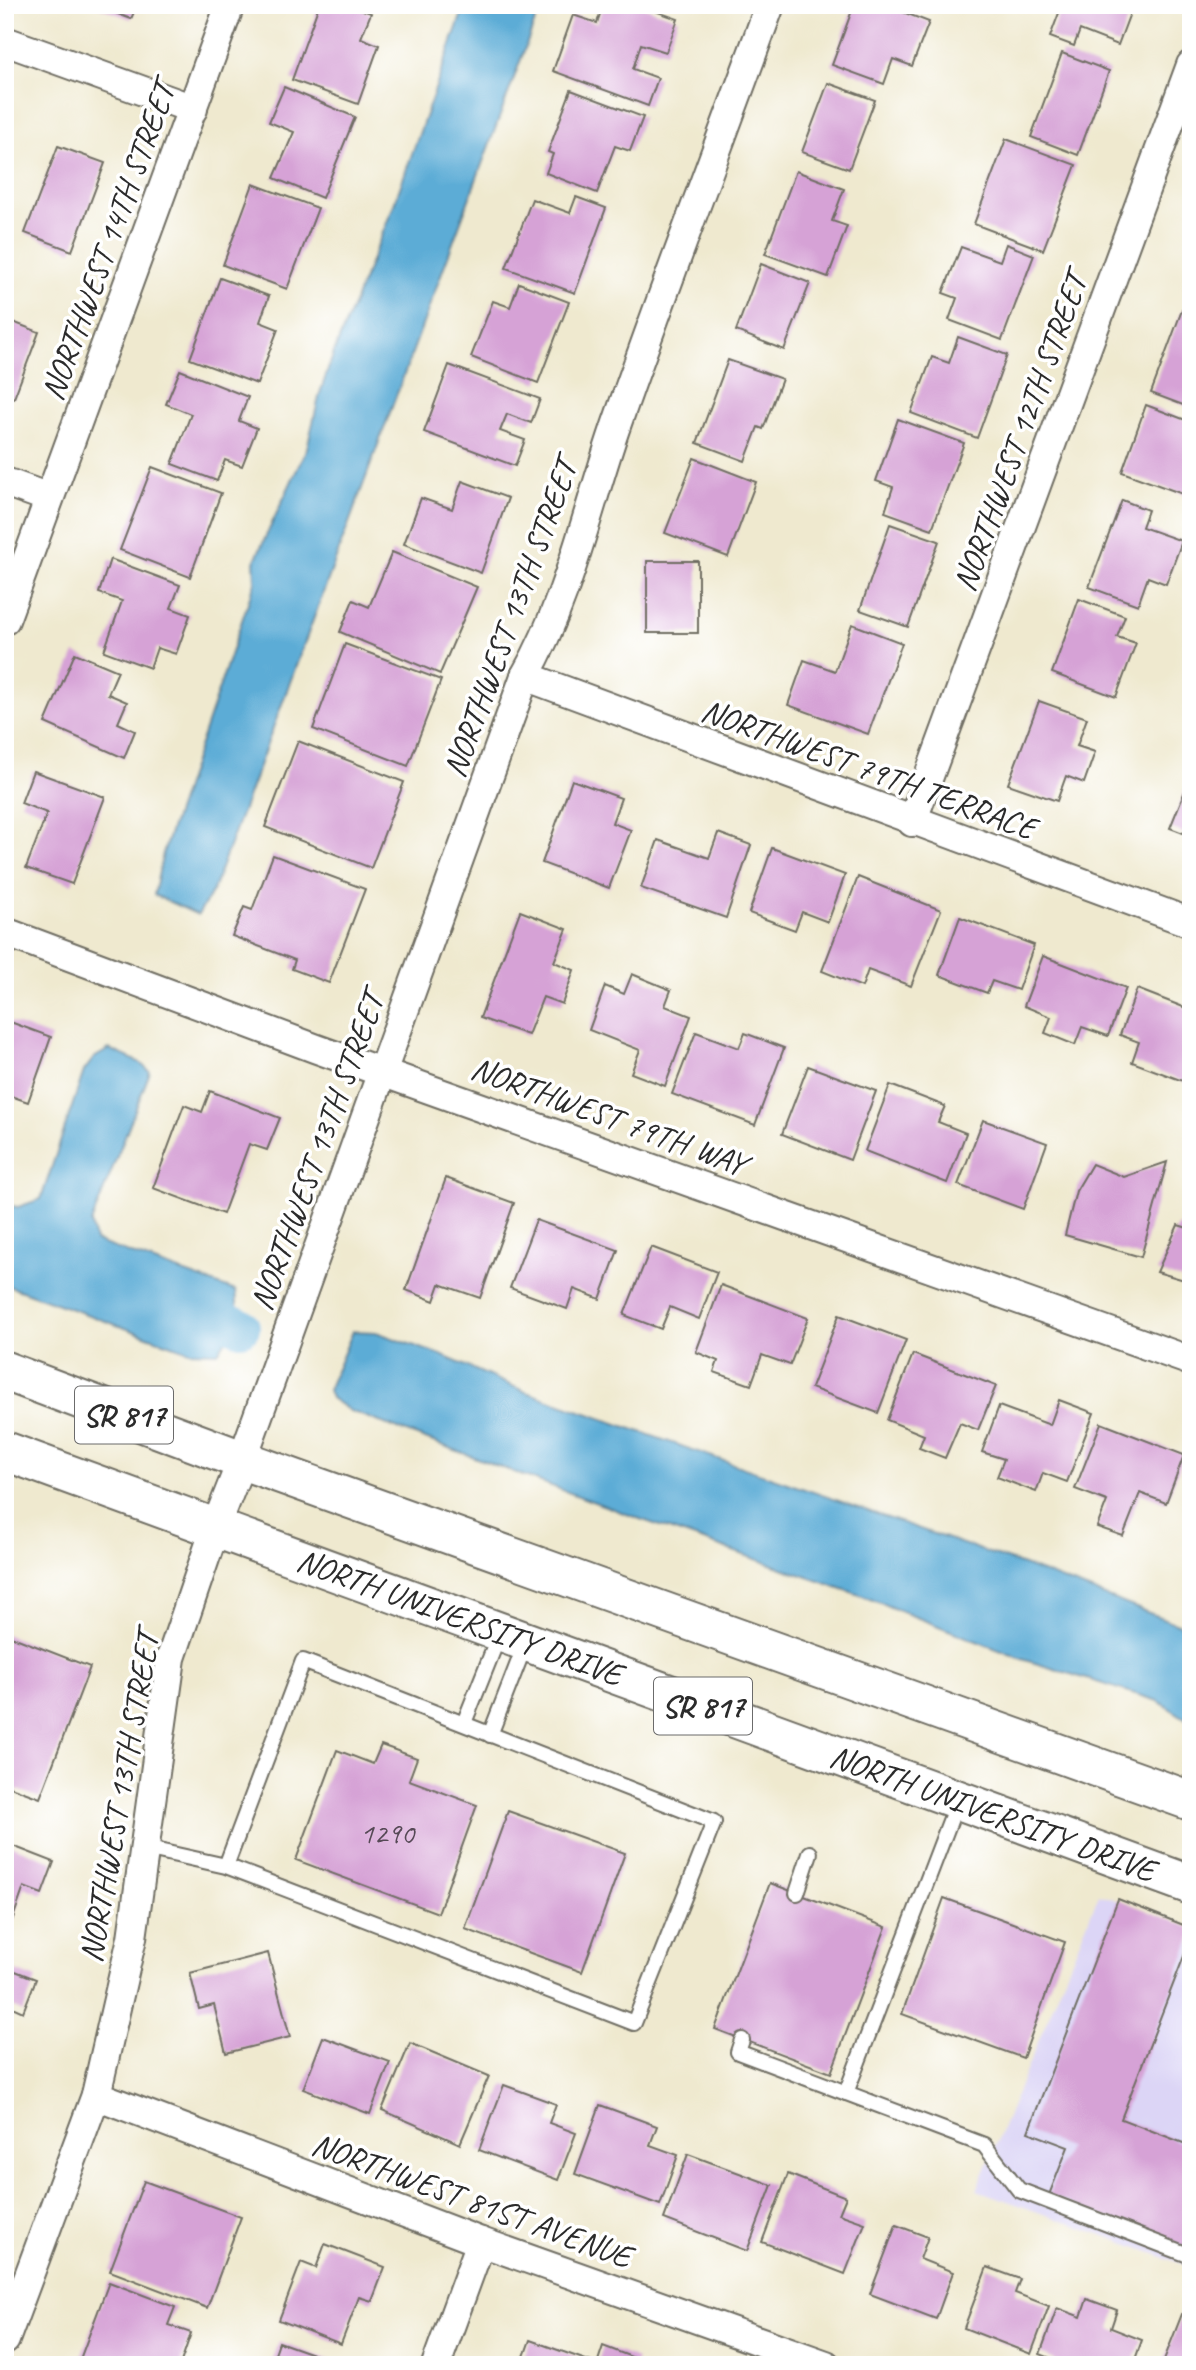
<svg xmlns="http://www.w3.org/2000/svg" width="1196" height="2370" font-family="Caveat,sans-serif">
<rect width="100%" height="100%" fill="#fff"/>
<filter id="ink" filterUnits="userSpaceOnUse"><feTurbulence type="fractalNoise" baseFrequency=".0143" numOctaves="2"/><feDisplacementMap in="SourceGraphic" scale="14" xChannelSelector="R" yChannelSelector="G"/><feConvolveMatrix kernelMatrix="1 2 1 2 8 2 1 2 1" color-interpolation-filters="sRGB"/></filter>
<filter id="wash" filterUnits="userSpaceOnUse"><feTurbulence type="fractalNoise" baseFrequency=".00686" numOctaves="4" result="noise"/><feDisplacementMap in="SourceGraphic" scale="28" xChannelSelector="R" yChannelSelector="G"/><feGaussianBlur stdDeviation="1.57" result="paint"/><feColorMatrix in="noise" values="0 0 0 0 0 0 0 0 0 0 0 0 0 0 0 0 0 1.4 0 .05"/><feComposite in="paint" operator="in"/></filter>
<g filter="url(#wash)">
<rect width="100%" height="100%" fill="#efe9cf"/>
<polygon fill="#dcd5f6" points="1099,1894 1191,1928 1191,2267 977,2190"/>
<g fill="#5bacd6" stroke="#436c80" stroke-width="2">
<polygon points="465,5 541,5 213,890 198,915 154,895 163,853 255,582 254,562 307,448 320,393 334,352 392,210"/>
<path d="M109,1049L139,1062L150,1072L91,1223L95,1241L236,1291C240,1316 233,1332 218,1352L189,1351L5,1285V1205L18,1207L41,1199L84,1071L94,1058Z"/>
<polygon points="353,1331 376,1332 443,1356 526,1392 1026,1566 1191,1629 1191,1722 1158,1701 1022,1659 860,1595 640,1519 350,1411 331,1398 328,1390"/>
</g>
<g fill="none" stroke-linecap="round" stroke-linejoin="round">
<polyline stroke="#5bacd6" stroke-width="38" points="185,1306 241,1327"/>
</g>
<g id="blocks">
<g fill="#d6a2d6">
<polygon points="94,5 137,5 131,19"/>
<polygon points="319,5 349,5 371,13 361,38 379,45 358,104 292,80"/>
<polygon points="603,5 638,5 678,19 666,52 641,44 633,69 658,78 648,106 553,71 573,15 597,23"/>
<polygon points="854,5 893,5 892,8 929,22 912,66 893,59 884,84 832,65"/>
<polygon points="1062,5 1133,5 1118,45 1080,30 1074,46 1050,37"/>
<polygon points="1062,53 1109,71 1078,155 1031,137"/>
<polygon points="828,83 875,100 849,169 802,152"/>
<polygon points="284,87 355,117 322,198 274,178 294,132 269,122"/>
<polygon points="571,90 643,117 630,151 615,146 597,193 546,173 553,154 548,152"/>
<polygon points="1006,139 1076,165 1043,250 974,224"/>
<polygon points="58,146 105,163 72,251 25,233"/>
<polygon points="796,171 844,189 832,221 847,226 828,277 765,254"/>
<polygon points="253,184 318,208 287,289 223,265"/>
<polygon points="576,197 606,208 575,293 506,268 532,199 570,213"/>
<polygon points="1006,244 1034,255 1002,340 949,320 957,298 943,293 961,247 1000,261"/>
<polygon points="761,264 810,283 784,350 736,331"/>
<polygon points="220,278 269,296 260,322 278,329 257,384 190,359"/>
<polygon points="519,283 569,302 538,383 471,357 493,301 510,307"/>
<polygon points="1182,310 1191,314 1191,408 1151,393"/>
<polygon points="5,319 39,332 14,398 5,395"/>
<polygon points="958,337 1007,355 977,438 911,413 932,357 949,363"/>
<polygon points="728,360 782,379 763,429 758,427 745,461 697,443"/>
<polygon points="449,365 540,399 531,423 507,414 500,431 525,440 515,466 424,432"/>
<polygon points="180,370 248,397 239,421 257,428 242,466 225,460 217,481 172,464 191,414 166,404"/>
<polygon points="1146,405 1191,422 1191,497 1122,472"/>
<polygon points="898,419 964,443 932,529 885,512 893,487 876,481"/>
<polygon points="694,458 756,482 728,557 665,533"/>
<polygon points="152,467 221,493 190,577 120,550"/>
<polygon points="462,481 508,498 481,573 404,544 421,498 452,509"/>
<polygon points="1122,500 1148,510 1142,527 1182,541 1166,584 1148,577 1138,605 1089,587"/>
<polygon points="890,524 939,541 908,627 860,610"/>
<polygon points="392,552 477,587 440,674 340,632 353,600 369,607"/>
<polygon points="110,559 180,585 171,608 190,615 176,654 157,648 150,668 104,651 122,601 99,593"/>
<rect x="647" y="561" width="51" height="72"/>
<polygon points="1079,599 1125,616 1117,637 1136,643 1116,697 1052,673"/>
<polygon points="852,624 902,643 868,734 788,705 804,660 835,671"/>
<polygon points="345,644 441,680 408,766 313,729"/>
<polygon points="75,653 118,671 108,694 127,702 118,723 135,731 124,758 45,723"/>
<polygon points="1039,701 1087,718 1077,746 1095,752 1084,783 1066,776 1057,801 1008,784"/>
<polygon points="298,741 404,782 371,868 265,827"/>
<polygon points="33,771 105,797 72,884 26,868 47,813 21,803"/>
<polygon points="1191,776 1191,836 1170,828"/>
<polygon points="572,780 621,798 612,823 631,830 609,888 542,863"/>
<polygon points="718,833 751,845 726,918 641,888 658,840 709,858"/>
<polygon points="772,848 845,875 828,922 802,912 795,930 749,913"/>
<polygon points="273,855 365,889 329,983 292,969 295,960 232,936 244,907 252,910"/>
<polygon points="858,877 941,910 911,986 868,970 862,987 822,971"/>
<polygon points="520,911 567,929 554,962 574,970 562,1004 543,997 528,1035 480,1018"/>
<polygon points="960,917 1034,945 1018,990 992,981 987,993 939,975"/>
<polygon points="1043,956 1126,988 1108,1036 1082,1027 1075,1045 1045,1033 1051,1017 1024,1006"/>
<polygon points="632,974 671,990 665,1006 691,1016 665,1086 631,1073 640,1050 589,1030 605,986 624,994"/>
<polygon points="1137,989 1191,1010 1191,1084 1132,1062 1139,1042 1120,1035"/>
<polygon points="5,1020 51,1037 28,1102 5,1094"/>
<polygon points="696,1032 739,1048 745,1033 784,1048 755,1125 672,1094"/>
<polygon points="808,1066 876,1091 850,1160 782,1134"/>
<polygon points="890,1085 945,1106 938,1122 966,1133 947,1183 865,1151"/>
<polygon points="210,1091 280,1118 267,1150 249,1144 223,1214 153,1188 184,1105 202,1112"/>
<polygon points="983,1120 1047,1143 1023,1209 958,1185"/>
<polygon points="1167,1162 1141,1257 1065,1235 1076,1191 1092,1164 1124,1177"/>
<polygon points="446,1178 514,1203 480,1298 440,1284 434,1301 406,1290"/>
<polygon points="536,1220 618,1250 600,1299 574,1289 567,1309 510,1288"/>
<polygon points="1178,1225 1191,1229 1191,1282 1157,1272"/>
<polygon points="651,1247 717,1272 699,1319 670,1307 661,1329 624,1315"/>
<polygon points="721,1285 808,1318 790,1365 762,1355 751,1385 714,1372 718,1361 696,1352"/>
<polygon points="839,1315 906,1340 878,1413 811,1388"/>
<polygon points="913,1354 996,1386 978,1430 960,1423 945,1458 919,1448 924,1435 887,1420"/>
<polygon points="1059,1400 1094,1413 1067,1482 1043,1473 1036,1492 997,1477 1004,1459 982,1452 999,1406 1050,1425"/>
<polygon points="1101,1423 1184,1455 1166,1503 1140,1493 1123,1536 1097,1527 1107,1501 1075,1489"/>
<polygon points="5,1634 90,1667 40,1798 5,1785"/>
<polygon points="381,1745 417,1758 409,1780 477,1805 438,1913 296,1860 337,1750 373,1764"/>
<polygon points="508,1811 625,1853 582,1972 465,1929"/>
<polygon points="5,1843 54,1862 42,1894 24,1887 6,1938"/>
<polygon points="770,1883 886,1927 831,2073 715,2029"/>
<polygon points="944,1898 1065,1942 1023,2058 902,2014"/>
<polygon points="1118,1899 1191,1928 1191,1938 1121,2119 1191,2146 1191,2250 1049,2195 1068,2147 1028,2132"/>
<polygon points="268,1953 290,2037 226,2053 214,2005 199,2009 190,1973"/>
<polygon points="5,1967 36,1979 23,2012 8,2005 5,2012"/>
<polygon points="323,2037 390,2062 370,2114 303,2089"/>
<polygon points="410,2043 489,2076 460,2144 382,2110"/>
<polygon points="504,2085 556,2104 549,2123 576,2133 558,2180 479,2150"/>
<polygon points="600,2105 657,2126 650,2145 678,2155 660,2205 575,2174"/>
<polygon points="688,2154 772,2185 747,2251 664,2219"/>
<polygon points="788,2174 846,2197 839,2214 865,2223 845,2274 762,2242"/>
<polygon points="144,2181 241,2217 207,2308 110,2271"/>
<polygon points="896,2225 928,2237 920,2259 953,2272 936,2319 870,2294"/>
<polygon points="325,2244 385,2267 372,2301 359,2297 341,2344 279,2320 301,2262 316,2268"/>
<polygon points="987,2267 1020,2279 1015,2293 1049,2306 1031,2354 964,2328"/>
<polygon points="109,2282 175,2307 168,2325 191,2333 180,2365 87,2365 79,2362"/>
<polygon points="1087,2299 1117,2310 1111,2328 1142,2340 1133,2365 1068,2365 1040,2354 1057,2308 1081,2317"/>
<polygon points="1182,2314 1191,2318 1191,2365 1162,2365"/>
<polygon points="530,2340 597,2364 603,2346 637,2359 634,2365 521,2365"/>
<polygon points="279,2342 341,2364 341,2365 271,2365"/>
</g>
</g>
</g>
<g filter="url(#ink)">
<use href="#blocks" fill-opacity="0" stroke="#706e64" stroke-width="2"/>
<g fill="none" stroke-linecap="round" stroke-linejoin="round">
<defs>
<g id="service">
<polyline points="464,1723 500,1633"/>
<polyline points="490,1735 525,1645"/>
<polyline points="145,1848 226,1866 634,2023 714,1822 303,1661 226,1866"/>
<polyline points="797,1893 810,1853"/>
<polyline points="742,2040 738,2052 984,2145 1019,2190 1191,2256"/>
<polyline points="846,2093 958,1800"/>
</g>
<g id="minor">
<polyline points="5,41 193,109"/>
<polyline points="5,482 49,498"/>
<polyline points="5,620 230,5"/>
<polyline points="525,676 1191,923"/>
<polyline points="912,822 1191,65"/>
<polyline points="5,932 317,1049 1191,1361"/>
<polyline points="96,2095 481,2242 826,2365"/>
<path d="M5,2340L96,2095L132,1938L171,1658L216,1526L242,1460L525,676C569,599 588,506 617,423C666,283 719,145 770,5"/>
<polyline points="436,2365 481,2242"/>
</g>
<g id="primary">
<polyline points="5,1371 242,1460 1191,1801"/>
<polyline points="5,1451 1191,1885"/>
</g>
</defs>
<use href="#service" stroke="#706e64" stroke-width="18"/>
<use href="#minor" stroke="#706e64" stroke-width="32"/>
<use href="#primary" stroke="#706e64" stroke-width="42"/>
<use href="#service" stroke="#fff" stroke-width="14"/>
<use href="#minor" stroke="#fff" stroke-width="28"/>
<use href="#primary" stroke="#fff" stroke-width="38"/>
</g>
</g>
<g text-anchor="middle" stroke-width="7" stroke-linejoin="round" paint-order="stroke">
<g font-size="30" fill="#564956">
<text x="387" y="1843">1290</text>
</g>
<g fill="#fff" stroke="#6b6b6b" stroke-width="2">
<rect x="75" y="1386.5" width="98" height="57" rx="5"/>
<rect x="654" y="1677.5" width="98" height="57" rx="5"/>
</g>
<g font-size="32" font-weight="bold" fill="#2b2b2b">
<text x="124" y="1426">SR 817</text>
<text x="703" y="1717">SR 817</text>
</g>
<g font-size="33" fill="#2b2b2b" stroke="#fff">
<text transform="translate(107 241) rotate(-70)" y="12">NORTHWEST 14TH STREET</text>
<text transform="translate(1019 432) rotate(-70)" y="12">NORTHWEST 12TH STREET</text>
<text transform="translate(509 618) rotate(-70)" y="12">NORTHWEST 13TH STREET</text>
<text transform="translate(869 768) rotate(20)" y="12">NORTHWEST 79TH TERRACE</text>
<text transform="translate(609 1115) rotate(20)" y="12">NORTHWEST 79TH WAY</text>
<text transform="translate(316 1151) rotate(-70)" y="12">NORTHWEST 13TH STREET</text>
<text transform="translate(460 1616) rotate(20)" y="12">NORTH UNIVERSITY DRIVE</text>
<text transform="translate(118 1797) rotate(-80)" y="12">NORTHWEST 13TH STREET</text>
<text transform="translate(993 1812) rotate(20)" y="12">NORTH UNIVERSITY DRIVE</text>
<text transform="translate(472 2199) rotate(20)" y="12">NORTHWEST 81ST AVENUE</text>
</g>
</g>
<rect width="1196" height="2370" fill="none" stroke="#fff" stroke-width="28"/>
</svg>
